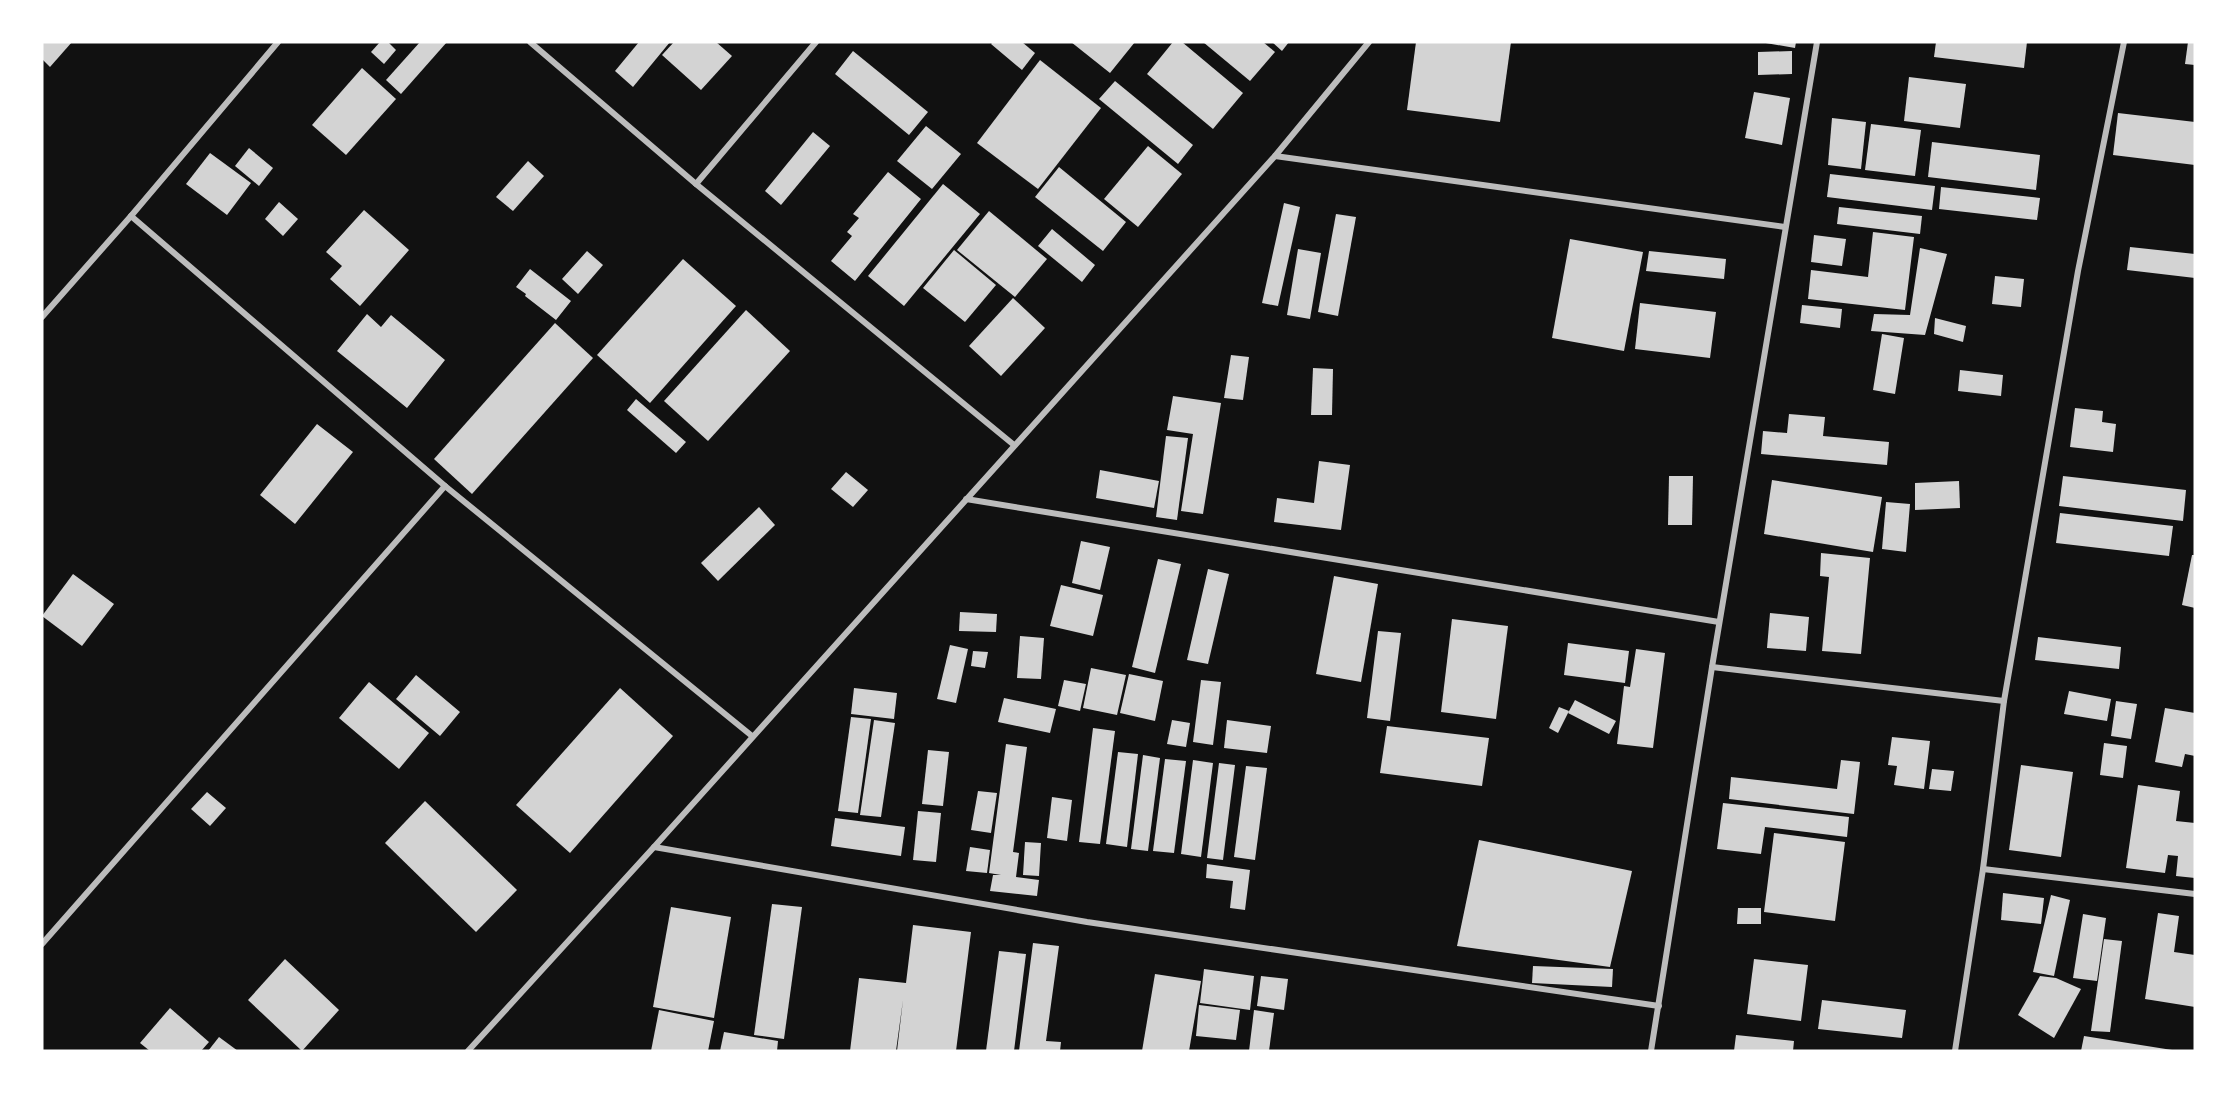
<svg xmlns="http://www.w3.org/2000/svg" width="2237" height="1093" font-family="Rubik,sans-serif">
<rect width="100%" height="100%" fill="#111"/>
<g fill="#d3d3d3">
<polygon points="42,42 72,42 50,67 42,59"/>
<polygon points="380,42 388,42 396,50 384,64 371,52"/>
<polygon points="420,42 447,42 401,94 386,80"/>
<polygon points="639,42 670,42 633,87 615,71"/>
<polygon points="674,42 716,42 732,56 701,90 662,55"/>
<polygon points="993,42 1022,42 1035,53 1022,70 991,44"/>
<polygon points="1071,42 1135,42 1110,73"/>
<polygon points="1173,42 1182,42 1243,93 1213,129 1147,74"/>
<polygon points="1203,42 1263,42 1275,52 1250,81"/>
<polygon points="1272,42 1289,42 1282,51"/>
<polygon points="1416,42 1511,42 1500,122 1407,110"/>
<polygon points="1760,42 1796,42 1795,48"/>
<polygon points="1936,42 2027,42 2024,68 1934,57"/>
<polygon points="2188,42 2195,42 2195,65 2185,64"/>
<polygon points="853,51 928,112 909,135 835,74"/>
<polygon points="1792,51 1792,74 1758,75 1758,52"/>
<polygon points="1040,60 1101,108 1038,189 977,143"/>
<polygon points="362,68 396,99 346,155 312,125"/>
<polygon points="1909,77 1966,84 1960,128 1904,121"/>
<polygon points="1115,81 1193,145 1178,164 1099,99"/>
<polygon points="1754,92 1790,98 1782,145 1745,138"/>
<polygon points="2118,113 2195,122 2195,165 2113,155"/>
<polygon points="1832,118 1866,122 1861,169 1828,165"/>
<polygon points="1871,124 1921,130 1915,176 1865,170"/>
<polygon points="926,126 961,154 932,189 897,161"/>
<polygon points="813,132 830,146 781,205 765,191"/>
<polygon points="1932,142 2040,155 2036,190 1928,177"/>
<polygon points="1148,146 1182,174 1138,227 1104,199"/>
<polygon points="249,148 273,168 259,186 235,166"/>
<polygon points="210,153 251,183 227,215 186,184"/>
<polygon points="528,161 544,176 513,211 496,197"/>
<polygon points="1059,167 1126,222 1103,251 1035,197"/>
<polygon points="888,172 921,199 855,281 831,261 852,236 847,232 859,218 853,214"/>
<polygon points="1830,174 1935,186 1932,210 1827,197"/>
<polygon points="943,184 980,214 904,306 868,276"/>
<polygon points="1941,187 2040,198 2037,220 1939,209"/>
<polygon points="279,202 298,219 283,236 265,219"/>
<polygon points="1284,203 1300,207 1278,306 1262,303"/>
<polygon points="1839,207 1922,216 1920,234 1837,224"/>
<polygon points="364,210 409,250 360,306 330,279 342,266 326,252"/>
<polygon points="989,211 1047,259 1015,297 957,250"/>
<polygon points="1336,214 1356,217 1338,316 1318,312"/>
<polygon points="1052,229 1095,265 1082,282 1038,246"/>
<polygon points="1873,232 1914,237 1905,310 1808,299 1811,270 1868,277"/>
<polygon points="1814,235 1846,239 1842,266 1811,262"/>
<polygon points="1570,239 1643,252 1624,351 1552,338"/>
<polygon points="2130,247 2195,254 2195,278 2127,270"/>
<polygon points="1920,248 1947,254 1925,335 1871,331 1874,314 1910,315"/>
<polygon points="1298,249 1321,253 1310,319 1287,315"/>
<polygon points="954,250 996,285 965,322 923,288"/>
<polygon points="587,251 603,265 578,294 562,279"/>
<polygon points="1649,251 1726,259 1724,279 1646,271"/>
<polygon points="683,259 736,306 650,403 597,355"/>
<polygon points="530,269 571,301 556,320 525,296 526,294 516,287"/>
<polygon points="1995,276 2024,279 2021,307 1992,304"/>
<polygon points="1013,298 1045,328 1001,376 969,346"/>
<polygon points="1640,303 1716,312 1710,358 1635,349"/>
<polygon points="1802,305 1842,309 1840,328 1800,323"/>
<polygon points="746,310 790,351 708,441 664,401"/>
<polygon points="367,314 381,327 391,315 445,360 407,408 337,351"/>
<polygon points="1935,318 1966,326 1963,342 1934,334"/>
<polygon points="555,323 593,358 472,494 434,459"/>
<polygon points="1882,334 1904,338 1895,394 1873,390"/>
<polygon points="1231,355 1249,357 1243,400 1224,398"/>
<polygon points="1313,368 1333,369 1332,415 1311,415"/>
<polygon points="1960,370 2003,375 2001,396 1958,391"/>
<polygon points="1173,396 1221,403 1203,514 1181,511 1193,434 1167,430"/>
<polygon points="636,399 686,442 676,453 627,410"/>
<polygon points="2075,408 2103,411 2102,422 2116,424 2113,452 2070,447"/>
<polygon points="1789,414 1825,417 1823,436 1889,442 1887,465 1761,454 1763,431 1787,433"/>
<polygon points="317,424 353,452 295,524 260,495"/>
<polygon points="1166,436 1188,438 1177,520 1156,517"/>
<polygon points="1319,461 1350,465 1341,530 1274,522 1277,498 1314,503"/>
<polygon points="1100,470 1159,481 1154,508 1096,498"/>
<polygon points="846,472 868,490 853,507 831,489"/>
<polygon points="1669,476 1693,476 1692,525 1668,525"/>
<polygon points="2063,476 2186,490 2183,521 2059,506"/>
<polygon points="1772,480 1882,497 1873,552 1764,534"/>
<polygon points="1959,481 1960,508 1915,510 1915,483"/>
<polygon points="1886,502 1910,504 1906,552 1882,549"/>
<polygon points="759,507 775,525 718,581 701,563"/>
<polygon points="2060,513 2173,526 2169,556 2056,543"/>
<polygon points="1081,541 1110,547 1100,590 1072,583"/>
<polygon points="1821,553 1870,558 1861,654 1822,651 1829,577 1820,576"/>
<polygon points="2192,555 2195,555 2195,608 2182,605"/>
<polygon points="1158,559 1181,564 1155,673 1132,667"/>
<polygon points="1208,569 1229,574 1208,664 1187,660"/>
<polygon points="73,574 114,604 82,646 42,616"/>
<polygon points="1334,576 1378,584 1361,682 1316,674"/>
<polygon points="1061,585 1103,595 1093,636 1050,626"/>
<polygon points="960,612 997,614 996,632 959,631"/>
<polygon points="1770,613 1809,617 1806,651 1767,648"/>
<polygon points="1452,619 1508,626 1496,719 1441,712"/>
<polygon points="1378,631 1401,633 1390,721 1367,718"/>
<polygon points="1020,636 1044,638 1041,679 1017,678"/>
<polygon points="2038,637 2121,647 2119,669 2035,660"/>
<polygon points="1568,643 1629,651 1625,683 1564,675"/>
<polygon points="950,645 968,649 956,703 937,699"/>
<polygon points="1636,649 1665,653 1653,748 1617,744 1624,686 1630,687"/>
<polygon points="973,651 988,652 985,668 971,666"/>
<polygon points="1091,668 1126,675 1117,715 1083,708"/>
<polygon points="1129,674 1163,681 1155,721 1120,713"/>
<polygon points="416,675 460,712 440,736 396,699"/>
<polygon points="1064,680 1086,684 1080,711 1058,706"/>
<polygon points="1201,680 1221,682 1213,745 1193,742"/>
<polygon points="369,682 429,733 399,769 339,718"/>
<polygon points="620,688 673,736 570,853 516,805"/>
<polygon points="854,688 897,693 894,719 851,714"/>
<polygon points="2069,691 2111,699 2107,721 2064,714"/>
<polygon points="1004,698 1056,709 1050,733 998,722"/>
<polygon points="1575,700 1616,721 1609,734 1568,713"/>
<polygon points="2116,701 2137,704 2131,739 2111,736"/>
<polygon points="1559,707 1569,711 1558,733 1549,728"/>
<polygon points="2165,708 2195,713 2195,756 2185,754 2182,767 2155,762"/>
<polygon points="851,717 871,719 858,813 838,811"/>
<polygon points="874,720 895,723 881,817 860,815"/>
<polygon points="1172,720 1190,723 1186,747 1167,744"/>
<polygon points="1227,720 1271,726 1267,753 1224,748"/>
<polygon points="1387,726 1489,738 1482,786 1380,773"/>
<polygon points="1093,728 1115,731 1100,844 1079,842"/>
<polygon points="1892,737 1930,741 1924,789 1894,785 1897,766 1888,765"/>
<polygon points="2104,743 2127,746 2123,778 2100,775"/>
<polygon points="1006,744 1027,747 1013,852 1019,853 1016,877 1039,880 1037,896 990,891 993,875 1001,875 989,873"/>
<polygon points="928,750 949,752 943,806 922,804"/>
<polygon points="1118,752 1138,754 1127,847 1106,844"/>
<polygon points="1143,755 1160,758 1148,851 1131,849"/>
<polygon points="1165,759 1186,761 1174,853 1153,851"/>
<polygon points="1193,760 1213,763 1201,857 1181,854"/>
<polygon points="1841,760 1860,762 1854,814 1729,799 1731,777 1837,789"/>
<polygon points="1219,763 1235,765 1223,860 1207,858"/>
<polygon points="2021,765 2073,772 2061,857 2009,850"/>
<polygon points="1246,766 1267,768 1255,860 1234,857"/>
<polygon points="1932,769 1954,771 1951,791 1929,789"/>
<polygon points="2138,785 2180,791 2176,821 2195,823 2195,878 2176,876 2178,856 2168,855 2165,873 2126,868"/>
<polygon points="978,791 997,793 991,833 971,830"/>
<polygon points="207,792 226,808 210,826 191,809"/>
<polygon points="1052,797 1072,800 1067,841 1047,838"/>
<polygon points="425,801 517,890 476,932 385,843"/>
<polygon points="1723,803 1849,817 1847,837 1765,827 1761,854 1717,849"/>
<polygon points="918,811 941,813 936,862 913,860"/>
<polygon points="835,818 905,827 901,856 831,846"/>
<polygon points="1774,833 1845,842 1835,921 1764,912"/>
<polygon points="1479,840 1632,871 1610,967 1457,946"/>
<polygon points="1025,842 1041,843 1039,876 1023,875"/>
<polygon points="970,847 990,850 987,873 966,871"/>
<polygon points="1207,864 1250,870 1245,910 1230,908 1233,881 1206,878"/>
<polygon points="2003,893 2044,898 2041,924 2001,920"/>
<polygon points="2051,895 2070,900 2054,976 2033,972"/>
<polygon points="772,904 802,907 784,1039 754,1035"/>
<polygon points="671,907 731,917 714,1018 653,1007"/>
<polygon points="1738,908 1761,908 1761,924 1737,924"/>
<polygon points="2158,913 2179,916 2174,952 2195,955 2195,1007 2145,999"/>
<polygon points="2083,914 2106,918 2097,981 2073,978"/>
<polygon points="913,925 971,932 956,1051 897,1051 903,1000 896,1051 850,1051 859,978 906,983"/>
<polygon points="2104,939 2122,941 2110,1032 2091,1031"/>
<polygon points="1033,943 1059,946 1046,1041 1061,1042 1060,1051 1019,1051"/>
<polygon points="999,951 1026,954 1014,1051 986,1051"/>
<polygon points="285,959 339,1010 302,1051 248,1000"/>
<polygon points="1754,959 1808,965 1801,1021 1747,1014"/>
<polygon points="1533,966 1613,969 1612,987 1532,983"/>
<polygon points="1204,969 1254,976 1250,1010 1200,1003"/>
<polygon points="1155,974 1201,981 1189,1051 1142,1051"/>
<polygon points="1261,976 1288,979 1284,1010 1257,1006"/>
<polygon points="2040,976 2056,978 2081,989 2054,1038 2018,1015"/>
<polygon points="1822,1000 1906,1010 1902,1038 1818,1029"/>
<polygon points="1199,1005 1240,1010 1236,1040 1196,1036"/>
<polygon points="170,1008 209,1042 201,1051 150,1051 140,1043"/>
<polygon points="659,1010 714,1021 708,1051 651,1051"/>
<polygon points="1254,1010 1274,1013 1269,1051 1249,1051"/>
<polygon points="724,1032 778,1041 777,1051 720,1051"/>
<polygon points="1736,1035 1794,1041 1793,1051 1734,1051"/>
<polygon points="2084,1036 2172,1050 2172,1051 2081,1051"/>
<polygon points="219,1037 238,1051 208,1051"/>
</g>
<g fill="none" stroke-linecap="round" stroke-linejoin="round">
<g stroke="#bcbcbc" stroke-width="6">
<polyline points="530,42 696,184 1014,445"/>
<polyline points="1275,156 1785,227"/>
<polyline points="696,184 816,42"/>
<polyline points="131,216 445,486 752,736"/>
<polyline points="42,317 131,216 278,42"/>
<polyline points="966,499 1719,622"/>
<polyline points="1712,667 2004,701"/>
<polyline points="654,847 1087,922 1659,1006"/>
<polyline points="1983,869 2195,894"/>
<polyline points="42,944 445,486"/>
<polyline points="468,1051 654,847 1275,156 1369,42"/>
<polyline points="1651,1051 1712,667 1817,42"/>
<polyline points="1955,1051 1983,869 2004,701 2078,271 2124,42"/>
</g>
</g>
<rect width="2237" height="1093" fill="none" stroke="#ffffff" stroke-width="87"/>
</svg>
